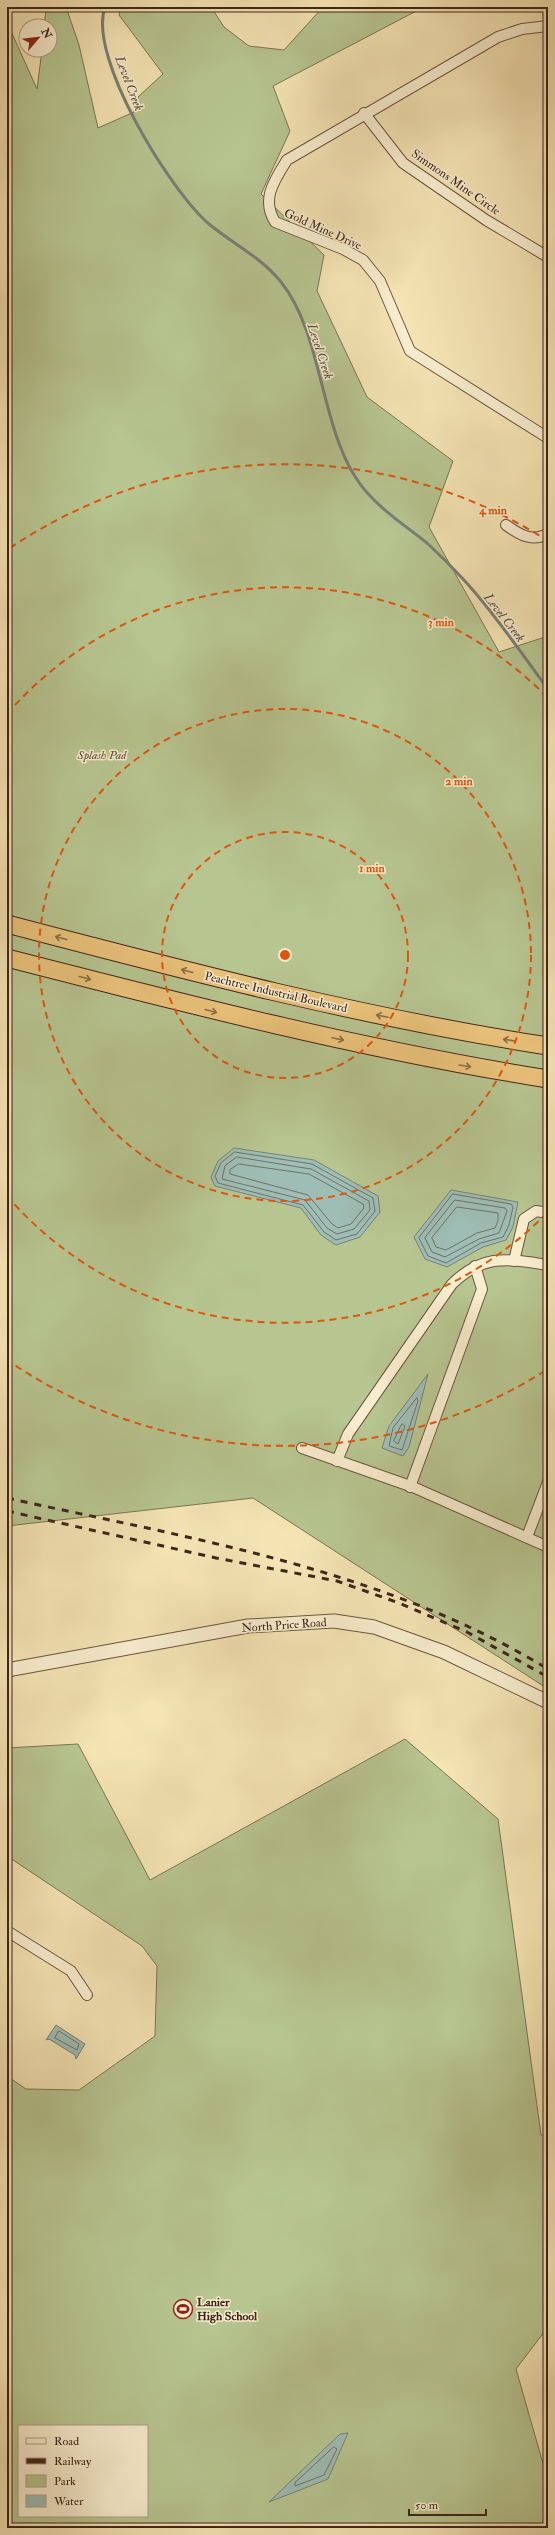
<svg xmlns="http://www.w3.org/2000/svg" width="555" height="2535" font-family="'IM FELL Double Pica',serif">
<rect width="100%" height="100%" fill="#f5e4b4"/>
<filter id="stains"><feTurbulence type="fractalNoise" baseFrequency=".005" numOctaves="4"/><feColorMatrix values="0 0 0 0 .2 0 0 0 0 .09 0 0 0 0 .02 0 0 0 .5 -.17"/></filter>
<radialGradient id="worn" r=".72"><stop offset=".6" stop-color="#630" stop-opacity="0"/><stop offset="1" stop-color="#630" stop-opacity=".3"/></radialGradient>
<g fill="#b7c590" stroke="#7a7556" fill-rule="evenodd">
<polygon points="49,7 66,7 79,45 98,128 134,112 138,97 163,74 119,15 121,7 211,7 224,27 249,46 284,50 323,7 424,7 273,86 290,131 261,194 324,255 317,291 367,397 453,461 429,527 499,652 548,636 548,1689 253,1498 7,1526 7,27 10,29 37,89 42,50 50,50 50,26 44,26 46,10"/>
<path d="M405,1739L498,1819L541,2135H548V2327L516,2369L548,2481V2528H7V2076L26,2089L79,2090L155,2036L157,1966L142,1946L7,1856V1748L78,1744L150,1880ZM19,2426H147V2516H19Z"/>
</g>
<g fill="#9ebdb4" stroke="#788077">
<polygon points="234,1148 314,1160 378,1196 380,1212 360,1237 336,1245 321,1235 301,1208 215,1186 211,1177 218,1161"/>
<polygon points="451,1190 518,1202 513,1227 506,1240 483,1247 447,1267 425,1259 414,1237"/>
<polygon points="428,1374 409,1447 403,1456 382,1448 389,1426"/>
<polygon points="56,2025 85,2044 76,2059 75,2055 49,2039 46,2040"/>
<polygon points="348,2433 328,2479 269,2502 340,2434"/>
</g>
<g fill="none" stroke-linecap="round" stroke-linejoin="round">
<g stroke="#6e7168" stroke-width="1">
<polygon points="235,1152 312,1164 373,1198 375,1211 357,1234 336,1240 324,1232 303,1205 218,1183 215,1176 221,1163"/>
<polygon points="237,1157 311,1169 369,1201 370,1210 354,1229 337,1234 327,1228 305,1200 222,1179 225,1166"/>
<polygon points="239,1164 309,1174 363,1204 364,1208 351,1224 338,1228 332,1224 308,1195 230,1174 230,1170"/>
<polygon points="453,1194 511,1204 513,1207 509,1225 503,1237 481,1243 446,1263 428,1256 419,1238"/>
<polygon points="455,1200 505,1208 507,1211 499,1233 479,1239 445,1257 432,1252 425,1238"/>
<polygon points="457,1207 498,1213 498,1221 495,1228 477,1233 446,1250 436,1247 432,1238"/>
<polygon points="417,1398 418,1401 402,1450 389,1446 393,1428"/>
<polygon points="402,1424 405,1426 398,1444 394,1441"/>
<polygon points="59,2031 79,2044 77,2050 55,2038"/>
<polygon points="334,2447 337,2449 324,2475 295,2486 295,2483"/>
</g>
<path stroke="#788077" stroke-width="3" d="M105,7C87,57 171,192 209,224C233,244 261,257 281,282C322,333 320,423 356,478C373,505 402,523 427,543C439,554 452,567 463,579C494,612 520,652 548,689"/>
<defs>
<g id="minor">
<path d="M548,26L522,29L498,37L287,160C274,181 261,199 275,222L343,249L363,260L380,281L410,351L548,438"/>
<polyline points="364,113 403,163 486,220 548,257"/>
<path d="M506,525C520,535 531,542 548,534"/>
<polyline points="514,1261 524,1219 536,1211 548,1213"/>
<polyline points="302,1448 413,1487 548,1547"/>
<path d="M337,1461L348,1434L452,1284C484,1253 507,1259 548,1265"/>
<polyline points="410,1487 482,1289 475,1266"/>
<polyline points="527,1537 548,1482"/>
<polyline points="7,1931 71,1971 87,1995"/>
</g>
<polyline id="tertiary" points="7,1670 248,1626 334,1621 374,1627 444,1652 548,1702"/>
<g id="trunk">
<path d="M7,924C186,971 365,1018 548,1046"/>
<path d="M7,958C186,1004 365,1050 548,1079"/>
</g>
</defs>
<use href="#minor" stroke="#6c5541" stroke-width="12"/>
<use href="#tertiary" stroke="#6c5541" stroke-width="15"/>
<use href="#trunk" stroke="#3e251b" stroke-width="19"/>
<use href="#minor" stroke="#f8edce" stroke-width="10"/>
<use href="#tertiary" stroke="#f8edce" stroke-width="13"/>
<use href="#trunk" stroke="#eac27a" stroke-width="17"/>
<g stroke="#3e251b" stroke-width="3" stroke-dasharray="7 7" stroke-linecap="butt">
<path d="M7,1498C193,1539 383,1569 548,1669"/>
<polyline points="7,1511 216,1558 337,1581 399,1603 467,1632 548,1677"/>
</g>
</g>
<defs><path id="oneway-shaft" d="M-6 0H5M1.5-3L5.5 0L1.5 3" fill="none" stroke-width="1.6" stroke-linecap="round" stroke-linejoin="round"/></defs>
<g stroke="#8b6c46">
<use href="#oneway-shaft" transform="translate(61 938) rotate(-165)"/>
<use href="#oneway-shaft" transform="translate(187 971) rotate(-165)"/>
<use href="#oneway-shaft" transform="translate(85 978) rotate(15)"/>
<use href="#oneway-shaft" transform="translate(211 1011) rotate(15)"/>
<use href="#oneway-shaft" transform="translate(382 1016) rotate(-168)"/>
<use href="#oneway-shaft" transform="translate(338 1039) rotate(12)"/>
<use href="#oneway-shaft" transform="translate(509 1040) rotate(-171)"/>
<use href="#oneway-shaft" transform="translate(465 1066) rotate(9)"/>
</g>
<g fill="none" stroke="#e0560d" stroke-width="2" stroke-dasharray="7 5">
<circle cx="285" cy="955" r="123"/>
<circle cx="285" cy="955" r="246"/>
<path d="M547 1213A368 368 0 0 1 7 1196M7 714A368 368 0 0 1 547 697"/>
<path d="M545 1371A491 491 0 0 1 10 1362M10 548A491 491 0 0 1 545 539"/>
</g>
<defs>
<symbol id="stadium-ring" viewBox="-11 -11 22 22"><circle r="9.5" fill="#f8edce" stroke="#8f2418" stroke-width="1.5"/><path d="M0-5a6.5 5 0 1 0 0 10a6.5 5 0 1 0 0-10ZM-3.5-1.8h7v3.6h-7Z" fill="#8f2418"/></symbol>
</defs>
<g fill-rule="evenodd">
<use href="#stadium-ring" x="172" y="2298" width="22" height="22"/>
</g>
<g text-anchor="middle" stroke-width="3" stroke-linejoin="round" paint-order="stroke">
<g font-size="12" fill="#3e251b" stroke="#f8edce">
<text transform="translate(456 182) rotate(35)" y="4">Simmons Mine Circle</text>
<text transform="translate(323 229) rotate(24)" y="4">Gold Mine Drive</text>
<text transform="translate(276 992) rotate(13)" y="4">Peachtree Industrial Boulevard</text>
<text transform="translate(284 1625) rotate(-4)" y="4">North Price Road</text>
</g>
<g font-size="12" font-style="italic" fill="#5c4d38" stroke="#f8edce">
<text x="102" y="759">Splash Pad</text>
</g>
<g font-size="12" font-weight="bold" fill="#3e251b" stroke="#f8edce" text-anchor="start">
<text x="197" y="2306">Lanier<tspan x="197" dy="14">High School</tspan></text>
</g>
<g font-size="13" font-style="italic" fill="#564b41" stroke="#f8edce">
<text transform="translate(130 83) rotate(69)" y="5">Level Creek</text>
<text transform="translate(321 351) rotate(72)" y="5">Level Creek</text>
<text transform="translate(505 617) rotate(52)" y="5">Level Creek</text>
</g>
</g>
<circle cx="285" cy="955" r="6" fill="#e0560d" stroke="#f8edce" stroke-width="2"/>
<g font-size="12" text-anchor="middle" font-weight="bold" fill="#e0560d" stroke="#f8edce" stroke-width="3" stroke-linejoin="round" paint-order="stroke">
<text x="493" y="514">4 min</text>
<text x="441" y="626">3 min</text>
<text x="459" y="785">2 min</text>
<text x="372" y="872">1 min</text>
</g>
<rect width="555" height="2535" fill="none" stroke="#f5e4b4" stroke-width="24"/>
<rect x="8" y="8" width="539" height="2519" fill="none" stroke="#3e251b" stroke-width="2"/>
<rect x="12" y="12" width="531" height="2511" fill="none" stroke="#3e251b"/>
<rect x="18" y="2425" width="130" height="92" fill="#f8edce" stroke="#ae9d86"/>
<rect x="26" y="2438" width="20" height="6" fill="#f8edce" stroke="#ae9d86"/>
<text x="54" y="2445" font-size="12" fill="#3e251b">Road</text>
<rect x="26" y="2458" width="20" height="6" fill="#3e251b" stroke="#ae9d86"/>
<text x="54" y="2465" font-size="12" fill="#3e251b">Railway</text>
<rect x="26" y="2475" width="20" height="12" fill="#b7c590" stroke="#ae9d86"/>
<text x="54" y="2485" font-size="12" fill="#3e251b">Park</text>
<rect x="26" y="2495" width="20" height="12" fill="#9ebdb4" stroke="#ae9d86"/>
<text x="54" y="2505" font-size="12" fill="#3e251b">Water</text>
<g transform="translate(38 38) rotate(62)"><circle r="19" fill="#f8edce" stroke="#ae9d86"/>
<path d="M0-3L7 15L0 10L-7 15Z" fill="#8f2418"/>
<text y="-6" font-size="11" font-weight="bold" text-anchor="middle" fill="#3e251b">N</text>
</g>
<path d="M409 2509v6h77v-6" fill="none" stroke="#3e251b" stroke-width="2"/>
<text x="415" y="2509" font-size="12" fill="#3e251b" stroke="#f8edce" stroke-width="3" paint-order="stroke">50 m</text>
<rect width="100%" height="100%" filter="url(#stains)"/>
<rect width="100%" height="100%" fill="url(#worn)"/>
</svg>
